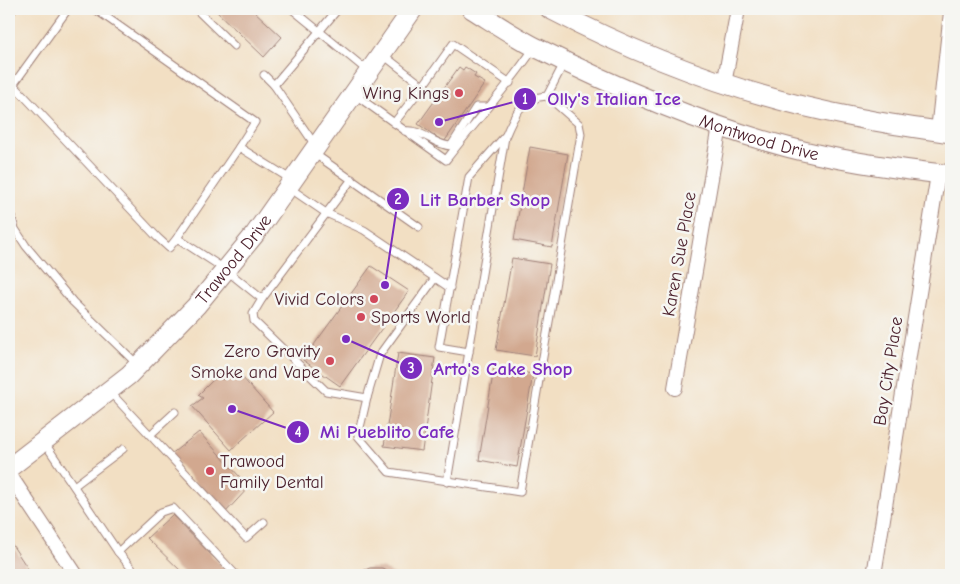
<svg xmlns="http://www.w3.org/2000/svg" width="960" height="584" font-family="'Comic Neue',sans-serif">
<rect width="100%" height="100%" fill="#f6f6f2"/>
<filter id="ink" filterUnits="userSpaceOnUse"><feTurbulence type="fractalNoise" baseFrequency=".02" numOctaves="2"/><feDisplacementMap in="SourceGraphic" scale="10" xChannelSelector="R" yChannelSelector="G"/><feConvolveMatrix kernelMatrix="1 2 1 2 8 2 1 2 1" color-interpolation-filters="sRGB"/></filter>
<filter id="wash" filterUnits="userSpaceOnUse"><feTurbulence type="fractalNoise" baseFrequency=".0096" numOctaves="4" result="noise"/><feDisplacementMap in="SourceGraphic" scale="20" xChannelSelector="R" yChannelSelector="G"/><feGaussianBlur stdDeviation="1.12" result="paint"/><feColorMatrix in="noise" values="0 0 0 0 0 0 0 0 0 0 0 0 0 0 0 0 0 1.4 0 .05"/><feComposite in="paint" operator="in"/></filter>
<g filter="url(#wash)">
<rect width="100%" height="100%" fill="#f2dfc3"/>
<g id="blocks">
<g fill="#d2a88f">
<polygon points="214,9 252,9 282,37 264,57"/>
<polygon points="459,67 463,70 465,67 476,74 474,77 485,83 444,142 418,124"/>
<polygon points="530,147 568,154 552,247 514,240"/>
<polygon points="512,258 550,264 535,356 496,350"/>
<polygon points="371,266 409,291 340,386 303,360"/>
<polygon points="398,353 435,358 422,451 384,446"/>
<polygon points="234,368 273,412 231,450 192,406 203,398 198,395 220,373 222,380"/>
<polygon points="494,368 533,374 517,467 479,460"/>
<polygon points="199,432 249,487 224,514 170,455"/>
<polygon points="172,515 231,575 185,575 147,538"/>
<polygon points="9,540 32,575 9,575"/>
<polygon points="370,568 382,568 396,575 352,575"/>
</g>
</g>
</g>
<g filter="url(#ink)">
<use href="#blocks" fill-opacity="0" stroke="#9e7f77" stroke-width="1"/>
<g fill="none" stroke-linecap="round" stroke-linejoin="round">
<defs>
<g id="lane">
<polyline points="95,9 255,122 239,147 292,180"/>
<polyline points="196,9 234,46"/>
<polyline points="292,9 369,72"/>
<polyline points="9,15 13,9"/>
<polyline points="382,54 423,86 453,44 510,83"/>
<polyline points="264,75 274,85 315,145"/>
<polyline points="9,80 157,237 169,248 177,238 226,270 262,299 253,314 254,321 326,391 367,398 380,354 435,278"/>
<polyline points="13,85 68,9"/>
<polyline points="274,85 338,9"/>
<path d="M354,94L446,160C475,122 508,87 534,48"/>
<polyline points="394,123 423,86"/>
<path d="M405,131C423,129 433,145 451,146L476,107H488"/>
<polyline points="312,152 419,227"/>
<polyline points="288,187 326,213 364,230 450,288"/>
<polyline points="9,208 15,229 26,246 73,302 138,365"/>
<polyline points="177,238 239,147"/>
<polyline points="262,299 352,179"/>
<polyline points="469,352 439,347 469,177 504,137"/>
<polyline points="110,392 246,538 264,522"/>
<polyline points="367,398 358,436 389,472 520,492 581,134 579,124 547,96"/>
<polyline points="150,435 175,412"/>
<polyline points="44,442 118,552 137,575"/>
<path d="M447,482L505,137C514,115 522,97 547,96L564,63"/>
<polyline points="74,486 123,449"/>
<polyline points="118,552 161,512 173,508 236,575"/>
</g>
<g id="street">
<polyline points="724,84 738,9"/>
<polyline points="938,131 951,12"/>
<polyline points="675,388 720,126"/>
<polyline points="9,474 76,575"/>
<polyline points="874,575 938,174"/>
</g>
<g id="secondary">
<path id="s1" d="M472,9C493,22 515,37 537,48C617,88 700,124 787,147C840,161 897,169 951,175"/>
<path d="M550,9C646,59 747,97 853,117C886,124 919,128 951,133"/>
<path id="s2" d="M9,468L129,375L196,306L255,234L413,9"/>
</g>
</defs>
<use href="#lane" stroke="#9e7f77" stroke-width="9"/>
<use href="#street" stroke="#9e7f77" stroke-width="16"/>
<use href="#secondary" stroke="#9e7f77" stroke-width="21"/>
<use href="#lane" stroke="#fff" stroke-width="7"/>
<use href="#street" stroke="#fff" stroke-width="14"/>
<use href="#secondary" stroke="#fff" stroke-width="19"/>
</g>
</g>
<g fill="#d1495b" stroke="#f6f6f2" stroke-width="2">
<circle cx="459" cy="93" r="5"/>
<circle cx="374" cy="299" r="5"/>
<circle cx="361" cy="317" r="5"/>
<circle cx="330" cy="361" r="5"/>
<circle cx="210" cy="471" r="5"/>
</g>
<g text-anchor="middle" stroke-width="5" stroke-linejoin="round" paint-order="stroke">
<g font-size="18" fill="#4a1f2b" stroke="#f6f6f2" text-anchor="end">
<text x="449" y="99">Wing Kings</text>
<text x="364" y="305">Vivid Colors</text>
<text x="371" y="323" text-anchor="start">Sports World</text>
<text x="320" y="357">Zero Gravity<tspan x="320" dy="21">Smoke and Vape</tspan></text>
<text x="220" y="467" text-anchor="start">Trawood<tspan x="220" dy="21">Family Dental</tspan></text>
</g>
<g font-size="18" fill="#4a1f2b" stroke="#f6f6f2">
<text dy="6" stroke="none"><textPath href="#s1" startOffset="316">Montwood Drive</textPath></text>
<text transform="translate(679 254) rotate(-80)" y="6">Karen Sue Place</text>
<text dy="6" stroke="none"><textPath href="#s2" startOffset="308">Trawood Drive</textPath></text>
<text transform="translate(888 371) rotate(-81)" y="6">Bay City Place</text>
</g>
</g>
<path fill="none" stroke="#7b2cbf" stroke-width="2" d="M439 122L525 99M385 285L398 199M346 339L411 368M232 409L298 432"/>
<g fill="#7b2cbf" stroke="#f6f6f2" stroke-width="2">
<circle cx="439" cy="122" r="5"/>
<circle cx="385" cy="285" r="5"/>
<circle cx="346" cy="339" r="5"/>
<circle cx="232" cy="409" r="5"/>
<circle cx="525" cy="99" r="12"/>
<circle cx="398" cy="199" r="12"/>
<circle cx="411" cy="368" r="12"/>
<circle cx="298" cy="432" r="12"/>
</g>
<g font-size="15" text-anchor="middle" font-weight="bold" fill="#fff">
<text x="525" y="104">1</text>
<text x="398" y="204">2</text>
<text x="411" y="373">3</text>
<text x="298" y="437">4</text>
</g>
<g font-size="19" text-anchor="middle" font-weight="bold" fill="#7b2cbf" stroke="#f6f6f2" stroke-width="5" stroke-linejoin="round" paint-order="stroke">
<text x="614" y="105">Olly's Italian Ice</text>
<text x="485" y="206">Lit Barber Shop</text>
<text x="503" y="375">Arto's Cake Shop</text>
<text x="387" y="438">Mi Pueblito Cafe</text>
</g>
<rect width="960" height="584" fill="none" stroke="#f6f6f2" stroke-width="30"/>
</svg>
